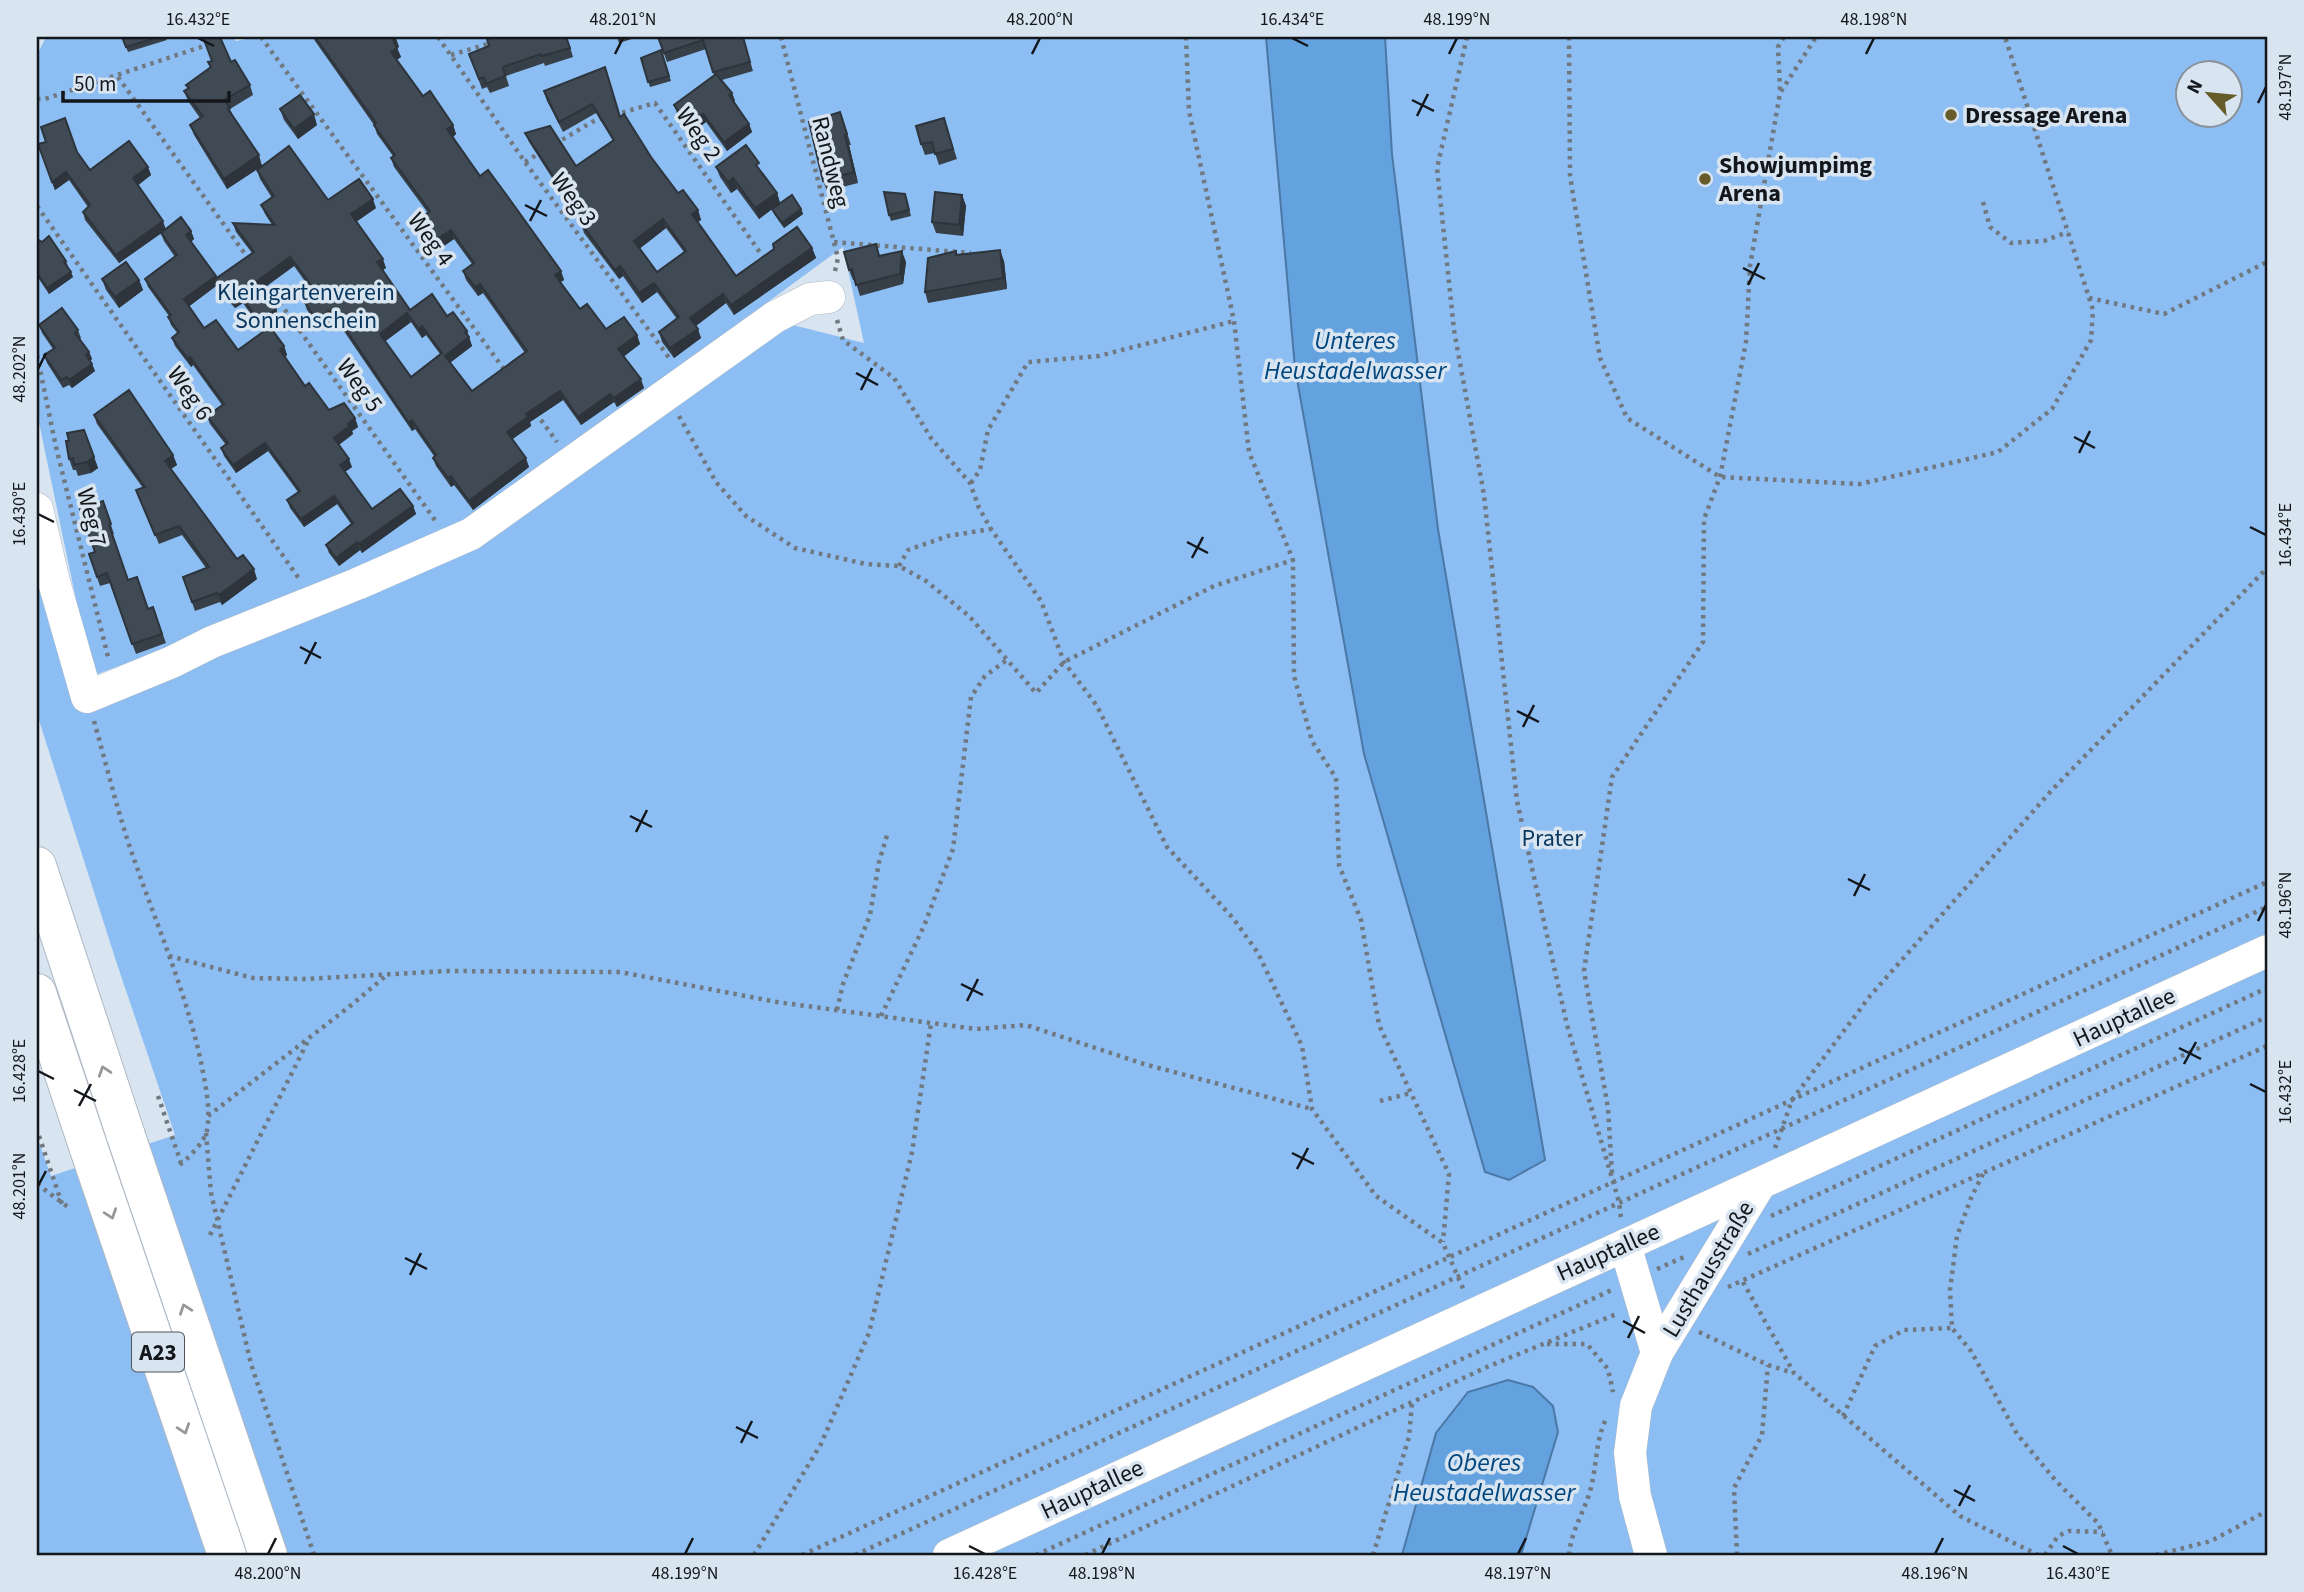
<svg xmlns="http://www.w3.org/2000/svg" width="2304" height="1592" font-family="'Source Sans 3',sans-serif">
<rect width="100%" height="100%" fill="#d8e4f0"/>
<path fill="#8cbef3" fill-rule="evenodd" d="M46,37H233L236,41L255,37H2267V1555H37V1137L51,1176L175,1135L118,967L37,714V549L84,712L496,528L785,323L864,343L843,247L444,539L305,597L92,676L37,413V55ZM2188,74H2230V116H2188Z"/>
<g fill="#63a1df" stroke="#4b78a4" stroke-width="2">
<polygon points="1266,37 1385,37 1392,154 1438,529 1545,1160 1509,1180 1485,1172 1364,754 1295,368"/>
<polygon points="1508,1380 1533,1387 1553,1406 1558,1432 1521,1555 1402,1555 1436,1433 1468,1392"/>
</g>
<g fill="none" stroke-linecap="round" stroke-linejoin="round">
<defs>
<g id="minor">
<polyline points="37,509 54,582 87,697 172,662 212,642 357,584 471,534 775,317 810,299 829,297"/>
<polyline points="1625,1245 1657,1353"/>
<path d="M949,1555C1388,1352 1828,1153 2267,951"/>
<polyline points="1651,1555 1635,1496 1630,1453 1636,1406 1657,1353 1760,1184"/>
</g>
<g id="highway">
<polyline points="37,866 126,1136"/>
<polyline points="37,993 89,1149"/>
<polyline points="148,1201 268,1555"/>
</g>
</defs>
<use href="#minor" stroke="#aeb9c5" stroke-width="33"/>
<use href="#highway" stroke="#aeb9c5" stroke-width="40"/>
<g stroke="#707880" stroke-width="4.5" stroke-dasharray="3.5 5" stroke-linecap="butt">
<polyline points="261,37 506,372"/>
<polyline points="438,37 525,162 670,359"/>
<polyline points="781,37 838,258 834,275"/>
<polyline points="1186,37 1189,111 1234,321 1249,452 1293,560 1294,676 1312,741 1336,778 1339,865 1361,920 1379,1025 1449,1174 1443,1242"/>
<polyline points="1467,37 1437,168 1454,330 1484,495 1517,801 1567,1025 1619,1202 1621,1218"/>
<polyline points="1569,37 1570,176 1600,358 1627,418 1720,477 1860,484 1998,452 2052,409 2091,340 2093,310 2005,37"/>
<polyline points="451,55 494,42"/>
<polyline points="118,77 250,261"/>
<polyline points="1780,90 1778,47 1784,37"/>
<polyline points="37,99 45,99 210,44"/>
<polyline points="614,115 655,103 766,261"/>
<polyline points="555,144 592,122 602,118"/>
<polyline points="525,162 541,152"/>
<polyline points="1983,202 1990,227 2011,243 2044,241 2068,232"/>
<polyline points="37,206 300,580"/>
<polyline points="834,242 971,253"/>
<polyline points="265,282 437,523"/>
<polyline points="2089,298 2164,314 2267,262"/>
<polyline points="837,320 843,340 894,378 931,438 970,483 979,508 991,529 1041,601 1064,662 1097,706 1167,847 1233,918 1258,953 1302,1046 1312,1109 1376,1196 1443,1243 1465,1293"/>
<polyline points="37,355 56,447 109,661"/>
<polyline points="536,413 557,442"/>
<polyline points="679,416 716,482 746,516 795,548 866,564 899,566 926,581 969,616 1036,693 1064,662 1214,586 1293,560"/>
<polyline points="971,483 980,470 988,430 1028,362 1099,356 1234,321"/>
<polyline points="899,566 908,550 948,536 991,529"/>
<path d="M94,721C107,767 118,814 134,859C157,926 186,992 201,1062C205,1083 211,1108 207,1130C204,1144 187,1159 177,1167"/>
<polyline points="169,956 253,978 306,979 446,971 620,972 777,1002 931,1023 976,1029 1026,1025 1144,1064 1312,1109"/>
<polyline points="837,1010 843,984 870,915 879,862 888,832"/>
<polyline points="881,1016 924,926 953,849 971,697 985,676 1008,659"/>
<polyline points="158,1096 181,1163"/>
<polyline points="1380,1101 1411,1093"/>
<polyline points="208,1116 349,1007 388,974"/>
<polyline points="206,1133 211,1193 251,1364 314,1555"/>
<polyline points="39,1136 62,1204"/>
<polyline points="1775,1148 1792,1100 1870,996 2052,790 2267,568"/>
<polyline points="1612,1173 1608,1108 1584,971 1612,777 1703,642 1704,519 1720,477 1746,342 1750,266 1780,93 1816,37"/>
<polyline points="1983,1174 1971,1198 1957,1236 1950,1290 1952,1328 1971,1351 2017,1434 2056,1481 2098,1523 2112,1555"/>
<polyline points="37,1184 68,1207"/>
<polyline points="1771,1216 2267,988"/>
<polyline points="210,1235 309,1039"/>
<polyline points="1748,1254 2267,1017"/>
<polyline points="1657,1269 1684,1257"/>
<polyline points="1743,1282 1794,1373 1960,1516 2038,1555"/>
<polyline points="1728,1287 2267,1046"/>
<polyline points="1699,1332 1768,1365 1793,1373"/>
<polyline points="1547,1344 1587,1344 1608,1369 1613,1392"/>
<polyline points="1843,1416 1875,1346 1904,1330 1952,1328"/>
<polyline points="754,1555 821,1444 869,1333 912,1152 931,1023"/>
<path d="M802,1555C1290,1330 1779,1106 2267,882"/>
<polyline points="855,1555 1459,1276 2267,907"/>
<polyline points="1036,1555 1614,1289"/>
<polyline points="1085,1555 1487,1367 1619,1313"/>
<polyline points="1373,1555 1409,1437 1412,1403"/>
<path d="M1569,1555C1571,1529 1587,1508 1592,1483C1597,1460 1596,1440 1606,1419"/>
<polyline points="1737,1555 1734,1488 1762,1435 1768,1365"/>
<polyline points="2045,1555 2058,1536 2069,1531 2103,1532"/>
<polyline points="2156,1555 2211,1541 2267,1511"/>
</g>
<use href="#minor" stroke="#fff" stroke-width="32"/>
<use href="#highway" stroke="#fff" stroke-width="38"/>
<defs>
<g id="highway-bridge">
<polyline points="126,1136 148,1201"/>
<polyline points="89,1149 227,1555"/>
</g>
</defs>
<use href="#highway-bridge" stroke="#aeb9c5" stroke-width="40" stroke-linecap="butt"/>
<use href="#highway-bridge" stroke="#fff" stroke-width="38"/>
</g>
<g fill="#374048" fill-rule="evenodd">
<polygon points="122,37 165,37 167,40 128,52"/>
<path d="M313,37H395L399,47L397,48L401,57L397,60L423,96L453,125L456,134L453,137L480,176L561,271L564,280L560,282L580,309L606,329L637,335L640,344L624,356L644,388L617,407L614,402L581,425L563,400L530,422L531,426L512,439L529,467L473,510L454,485L451,487L436,466L433,458L434,456L415,429L412,431L335,318L325,326L318,325L307,310L304,301L311,296L309,293L312,291L294,266L262,289L276,309L279,318L262,330L243,303L235,308L217,289L216,286L189,306L204,328L238,350L284,346L287,355L285,357L305,386L329,410L355,418L358,427L352,431L353,434L339,445L352,467L345,472L372,509L413,506L416,514L362,553L360,550L339,566L329,553L326,545L351,524L337,504L304,527L290,508L287,500L298,492L268,451L236,473L224,456L221,448L226,445L210,424L207,416L222,405L193,365L191,367L175,346L172,338L178,334L171,325L168,317L169,316L148,287L145,279L175,257L164,241L161,233L119,263L85,220L83,212L88,207L69,180L55,190L38,144L77,152L90,170L148,167L151,175L137,185L166,229L191,231L194,239L191,242L217,278L252,253L236,232L233,223L272,225L265,214L261,205L272,198L260,179L257,170L328,200L376,208L356,222L386,268L383,270L410,310L447,316L467,331L472,346L450,363L472,391L525,353L483,293L478,296L466,280L463,271L472,264L454,239L441,248L425,227L422,218L428,213L394,167L391,158L393,156L377,134L374,125L315,41ZM411,322L422,338L426,335L440,354L411,377L385,341Z"/>
<polygon points="567,37 573,57 545,66 544,63 506,76 509,86 490,93 487,87 482,89 469,54 489,46"/>
<polygon points="617,37 638,37 619,43"/>
<polygon points="658,37 743,37 753,71 722,80 732,93 735,101 734,102 749,124 752,132 727,151 706,122 691,133 677,113 674,105 714,75 706,49 667,62"/>
<polygon points="661,50 671,81 650,87 641,58"/>
<polygon points="208,62 231,62 250,85 253,95 230,109 233,116 262,166 227,189 194,135 190,125 200,118 188,101 184,91 188,89 186,85 210,68"/>
<path d="M608,77L620,116L678,193L698,210L701,220L698,222L736,276L812,248L816,258L734,315L726,303L696,326L701,338L674,358L662,342L659,332L677,319L657,292L642,303L623,276L619,279L584,233L581,223L529,142L525,133L576,166L613,141L596,113L563,132L547,101L544,91ZM666,228L684,252L657,272L640,248Z"/>
<polygon points="280,109 317,125 298,139 284,120"/>
<polygon points="944,118 957,159 939,165 935,153 925,155 921,144"/>
<polygon points="844,123 851,145 849,145 858,183 827,191 823,181"/>
<polygon points="716,167 762,173 777,193 780,203 759,219 737,189 731,193 720,177"/>
<polygon points="905,194 911,216 891,221 889,215"/>
<polygon points="962,195 966,206 963,236 936,233 932,222"/>
<polygon points="772,209 801,209 803,214 784,228 774,214"/>
<polygon points="37,239 66,261 68,266 67,267 73,277 49,294 37,276"/>
<polygon points="956,251 958,255 1004,261 1007,289 928,303 925,292"/>
<polygon points="880,256 906,262 903,284 860,296 855,280 853,280 849,270"/>
<polygon points="102,279 139,280 143,290 119,308 106,290"/>
<polygon points="39,325 78,330 81,338 80,339 89,352 92,359 90,361 95,371 72,388 69,385 63,388 47,363 44,355 53,349 42,333"/>
<polygon points="94,415 173,455 177,465 171,469 237,559 257,579 222,605 220,602 195,611 183,577 206,568 182,535 159,544 136,490 143,488 97,424"/>
<polygon points="84,430 98,468 91,473 78,476 76,470 73,470 69,459 69,441"/>
<polygon points="103,501 114,534 112,534 128,580 149,609 153,607 166,643 136,654 110,583 100,586 89,554 95,552"/>
</g>
<g fill="#2d343b">
<polygon points="396,38 399,47 397,48 401,57 394,61 391,52 393,40"/>
<polygon points="732,93 735,101 732,104 729,95"/>
<polygon points="314,114 317,125 298,139 294,129"/>
<polygon points="703,114 706,122 691,133 688,125"/>
<polygon points="749,124 752,132 727,151 724,142"/>
<polygon points="453,125 456,134 451,138 447,129"/>
<polygon points="845,135 849,145 858,183 854,172"/>
<polygon points="259,155 262,166 227,189 224,179"/>
<polygon points="148,167 151,175 136,187 133,178"/>
<polygon points="66,172 69,180 55,190 52,182"/>
<polygon points="733,178 737,189 731,193 728,182"/>
<polygon points="777,193 780,203 759,219 755,208"/>
<polygon points="962,195 966,206 963,236 959,225"/>
<polygon points="373,199 376,208 354,223 351,214"/>
<polygon points="801,209 803,214 784,228 782,223"/>
<polygon points="698,210 701,220 696,223 692,214"/>
<polygon points="663,219 666,228 638,250 634,241"/>
<polygon points="163,221 166,230 119,263 116,255"/>
<polygon points="451,230 454,239 441,248 437,239"/>
<polygon points="191,231 194,239 189,243 186,235"/>
<polygon points="812,248 816,258 734,315 731,305"/>
<polygon points="1000,250 1004,261 1007,289 1003,278"/>
<polygon points="902,251 906,262 903,284 900,274"/>
<polygon points="290,257 294,266 260,291 256,282"/>
<polygon points="383,259 386,268 381,271 377,262"/>
<polygon points="620,266 623,276 619,279 615,270"/>
<polygon points="561,271 564,280 558,284 555,275"/>
<polygon points="71,272 73,277 49,294 47,288"/>
<polygon points="216,276 219,284 214,280 216,286 187,308 184,299"/>
<polygon points="139,280 143,290 119,308 115,297"/>
<polygon points="654,283 657,292 642,303 639,293"/>
<polygon points="480,284 483,293 478,296 475,287"/>
<polygon points="239,294 243,303 235,308 232,299"/>
<polygon points="723,294 726,303 693,328 690,318"/>
<polygon points="276,309 279,318 262,330 259,321"/>
<polygon points="332,309 335,318 325,326 321,317"/>
<polygon points="407,313 411,322 383,343 380,334"/>
<polygon points="422,326 426,335 422,338 419,329"/>
<polygon points="698,329 701,338 674,358 670,348"/>
<polygon points="467,331 472,346 448,364 445,356"/>
<polygon points="637,335 640,344 622,358 618,349"/>
<polygon points="284,346 287,355 283,358 280,350"/>
<polygon points="89,352 92,359 88,362 86,355"/>
<polygon points="190,357 193,365 191,367 188,359"/>
<polygon points="92,364 95,371 72,388 69,380"/>
<polygon points="641,379 644,388 617,407 614,398"/>
<polygon points="560,391 563,400 530,422 531,426 510,441 507,432 526,414"/>
<polygon points="610,394 614,402 581,425 578,417"/>
<polygon points="355,418 358,427 352,431 353,434 337,446 334,438"/>
<polygon points="412,420 415,429 412,431 409,423"/>
<polygon points="265,443 268,451 236,473 233,465"/>
<polygon points="173,455 177,465 169,470 165,461"/>
<polygon points="94,457 98,468 91,473 87,462"/>
<polygon points="526,458 529,467 473,510 469,501"/>
<polygon points="349,459 352,467 343,473 340,465"/>
<polygon points="451,476 454,485 451,487 448,478"/>
<polygon points="334,496 337,504 304,527 301,519"/>
<polygon points="413,506 416,514 362,553 359,544"/>
<polygon points="357,542 360,550 339,566 336,558"/>
<polygon points="254,569 257,579 222,605 219,595"/>
</g>
<g fill="#404a54" stroke="#2d343b" stroke-width="2" fill-rule="evenodd">
<polygon points="122,37 159,37 126,47"/>
<polygon points="203,37 220,37 231,62 235,60 250,85 224,100 230,108 228,109 259,155 224,179 190,125 203,116 184,91 189,88 186,85 211,67 208,62 212,61"/>
<path d="M315,37H395L396,38L393,40L397,48L391,52L423,96L430,91L453,125L447,129L480,176L488,170L508,197L561,271L555,275L580,309L587,304L606,329L624,317L637,335L618,349L641,379L614,398L610,394L578,417L560,391L526,414L528,417L507,432L526,458L469,501L451,476L448,478L433,458L436,455L412,420L409,423L332,309L321,317L314,316L304,301L311,295L309,293L314,289L290,257L256,282L276,309L259,321L239,294L232,299L214,280L254,252L233,223L275,225L261,205L274,196L257,170L289,146L328,200L359,179L373,199L351,214L383,259L377,262L410,310L432,294L447,316L453,312L467,331L465,332L469,337L445,356L472,391L527,351L480,284L475,287L463,271L474,263L451,230L437,239L422,218L430,211L391,158L395,155L374,125L376,123ZM407,313L419,329L422,326L442,353L411,377L380,334Z"/>
<polygon points="495,37 566,37 570,48 542,56 541,54 503,67 505,76 486,84 484,77 479,79 469,54 489,46 487,39"/>
<polygon points="658,37 743,37 750,62 713,72 703,40 664,53"/>
<polygon points="661,50 669,76 648,82 641,58"/>
<path d="M605,67L620,117L624,114L651,157L678,193L683,190L698,210L692,214L736,276L774,249L773,244L797,227L812,248L731,305L723,294L690,318L698,329L670,348L659,332L679,317L654,283L639,293L620,266L615,270L581,223L583,222L525,133L550,126L576,166L614,140L592,104L559,122L544,91ZM663,219L686,251L657,272L634,241Z"/>
<polygon points="716,74 732,93 729,95 749,124 724,142 703,114 688,125 674,105"/>
<polygon points="300,95 314,114 294,129 280,109"/>
<polygon points="840,112 847,134 845,135 854,172 823,181 809,122"/>
<polygon points="65,118 77,152 90,170 129,141 148,167 133,178 163,221 116,255 83,212 90,205 66,172 52,182 38,144 46,142 41,127"/>
<polygon points="944,118 953,149 935,154 932,142 921,144 916,126"/>
<polygon points="746,145 759,163 756,165 777,193 755,208 733,178 728,182 716,167"/>
<polygon points="884,192 905,194 909,210 889,215"/>
<polygon points="935,192 962,195 959,225 932,222"/>
<polygon points="792,195 801,209 782,223 772,209"/>
<polygon points="181,217 191,231 186,235 216,276 184,299 204,328 216,320 238,350 270,327 284,346 280,350 305,386 309,383 329,410 344,403 355,418 348,424 350,426 334,438 349,459 340,465 372,509 400,489 413,506 359,544 357,542 336,558 326,545 353,523 334,496 301,519 287,500 300,491 265,443 233,465 221,448 228,443 207,416 224,404 190,357 188,359 172,338 179,332 168,317 171,315 145,279 177,255 161,233"/>
<polygon points="49,236 66,261 64,262 71,272 47,288 37,273 37,239 42,242"/>
<polygon points="876,244 879,256 902,251 900,274 856,285 852,269 849,270 844,252"/>
<polygon points="1000,250 1003,278 925,292 928,258 956,251 956,255"/>
<polygon points="126,262 139,280 115,297 102,279"/>
<polygon points="62,308 78,330 75,333 89,352 86,355 92,364 69,380 67,377 61,380 44,355 55,348 39,325"/>
<polygon points="129,390 173,455 165,461 237,559 243,555 254,569 219,595 217,593 192,602 183,577 209,567 179,526 155,535 136,490 145,487 94,415"/>
<polygon points="84,430 94,457 87,462 74,465 73,458 69,459 66,441 69,441 67,433"/>
<polygon points="103,501 111,524 109,525 128,580 137,577 148,609 153,607 162,634 132,644 107,573 97,577 89,554 95,552 80,509"/>
</g>
<defs><path id="oneway-chevron" d="M-2-3.5L2.5 0L-2 3.5" fill="none" stroke-width="1.6" stroke-linecap="round" stroke-linejoin="round" transform="scale(1.75)"/></defs>
<g stroke="#959798">
<use href="#oneway-chevron" transform="translate(104 1071) rotate(-108)"/>
<use href="#oneway-chevron" transform="translate(111 1214) rotate(71)"/>
<use href="#oneway-chevron" transform="translate(185 1309) rotate(-109)"/>
<use href="#oneway-chevron" transform="translate(184 1429) rotate(71)"/>
</g>
<path fill="none" stroke="#13171b" stroke-width="2.5" d="M198,38L214,46M1292,38L1308,46M615,54L623,38M1032,54L1040,38M1449,54L1457,38M1866,54L1874,38M1412,100L1434,111M2258,103L2266,87M1417,116L1428,94M525,205L547,216M530,221L541,200M1743,268L1765,279M1748,285L1759,263M38,369L46,353M856,373L878,385M861,390L872,368M2074,437L2095,448M2079,453L2090,431M38,514L54,522M2250,527L2266,535M1187,542L1208,553M1192,558L1203,537M300,647L321,658M305,664L316,642M1517,711L1539,722M1523,727L1534,705M630,816L652,827M636,832L647,810M1848,879L1870,890M1854,896L1865,874M2258,921L2266,905M961,984L983,995M967,1001L978,979M2179,1048L2201,1059M2184,1064L2196,1042M38,1071L54,1079M2250,1084L2266,1092M74,1090L96,1101M79,1106L91,1084M1292,1153L1314,1164M1297,1169L1308,1148M38,1186L46,1171M405,1258L427,1269M410,1275L421,1253M1623,1321L1645,1333M1628,1338L1639,1316M736,1427L758,1438M741,1443L752,1421M1954,1490L1975,1501M1959,1506L1970,1485M969,1546L985,1554M2063,1546L2078,1554M268,1554L276,1538M685,1554L693,1538M1102,1554L1110,1538M1518,1554L1526,1538M1935,1554L1943,1538"/>
<g fill="#655c29" stroke="#d8e4f0" stroke-width="2.5">
<circle cx="1951" cy="115" r="7"/>
<circle cx="1705" cy="179" r="7"/>
</g>
<g text-anchor="middle" stroke-width="7" stroke-linejoin="round" paint-order="stroke">
<rect fill="#d8e4f0" stroke="#4e545b" stroke-width="2" x="132" y="1332.5" width="52" height="39" rx="5"/>
<g font-size="23" font-weight="bold" fill="#13171b">
<text x="158" y="1360">A23</text>
</g>
<g font-size="24" font-weight="bold" fill="#13171b" stroke="#d8e4f0" text-anchor="start">
<text x="1965" y="123">Dressage Arena</text>
<text x="1719" y="173">Showjumpimg<tspan x="1719" dy="28">Arena</tspan></text>
</g>
<g font-size="24" fill="#13171b" stroke="#d8e4f0">
<text transform="translate(699 134) rotate(55)" y="8">Weg 2</text>
<text transform="translate(831 162) rotate(76)" y="8">Randweg</text>
<text transform="translate(574 199) rotate(54)" y="8">Weg 3</text>
<text transform="translate(431 239) rotate(54)" y="8">Weg 4</text>
<text transform="translate(360 385) rotate(54)" y="8">Weg 5</text>
<text transform="translate(190 393) rotate(55)" y="8">Weg 6</text>
<text transform="translate(92 517) rotate(76)" y="8">Weg 7</text>
<text transform="translate(2124 1017) rotate(-25)" y="8">Hauptallee</text>
<text transform="translate(1608 1252) rotate(-24)" y="8">Hauptallee</text>
<text transform="translate(1708 1269) rotate(-59)" y="8">Lusthausstraße</text>
<text transform="translate(1092 1489) rotate(-25)" y="8">Hauptallee</text>
</g>
<g font-size="24" fill="#09375f" stroke="#d8e4f0">
<text x="306" y="300">Kleingartenverein<tspan x="306" dy="28">Sonnenschein</tspan></text>
<text x="1552" y="846">Prater</text>
</g>
<g font-size="26" font-style="italic" fill="#004780" stroke="#d8e4f0">
<text x="1355" y="349">Unteres<tspan x="1355" dy="30">Heustadelwasser</tspan></text>
<text x="1484" y="1471">Oberes<tspan x="1484" dy="30">Heustadelwasser</tspan></text>
</g>
</g>
<rect width="2304" height="1592" fill="none" stroke="#d8e4f0" stroke-width="77"/>
<g transform="translate(2209 94) rotate(297)"><circle r="33" fill="#d8e4f0" stroke="#89929b" stroke-width="2"/>
<path d="M0-5L12 26L0 18L-12 26Z" fill="#655c29"/>
<text y="-10" font-size="19" font-weight="bold" text-anchor="middle" fill="#13171b">N</text>
</g>
<path d="M63 91v10h166v-10" fill="none" stroke="#13171b" stroke-width="3.5"/>
<text x="74" y="91" font-size="21" fill="#13171b" stroke="#d8e4f0" stroke-width="5" paint-order="stroke">50 m</text>
<rect x="38" y="38" width="2228" height="1516" fill="none" stroke="#13171b" stroke-width="2.5"/>
<g font-size="18" text-anchor="middle" fill="#13171b">
<text x="198" y="25">16.432°E</text>
<text x="623" y="25">48.201°N</text>
<text x="1040" y="25">48.200°N</text>
<text x="1292" y="25">16.434°E</text>
<text x="1457" y="25">48.199°N</text>
<text x="1874" y="25">48.198°N</text>
<text transform="translate(2285 87) rotate(-90)" y="6">48.197°N</text>
<text transform="translate(19 369) rotate(-90)" y="6">48.202°N</text>
<text transform="translate(19 514) rotate(-90)" y="6">16.430°E</text>
<text transform="translate(2285 535) rotate(-90)" y="6">16.434°E</text>
<text transform="translate(2285 905) rotate(-90)" y="6">48.196°N</text>
<text transform="translate(19 1071) rotate(-90)" y="6">16.428°E</text>
<text transform="translate(2285 1092) rotate(-90)" y="6">16.432°E</text>
<text transform="translate(19 1186) rotate(-90)" y="6">48.201°N</text>
<text x="268" y="1579">48.200°N</text>
<text x="685" y="1579">48.199°N</text>
<text x="985" y="1579">16.428°E</text>
<text x="1102" y="1579">48.198°N</text>
<text x="1518" y="1579">48.197°N</text>
<text x="1935" y="1579">48.196°N</text>
<text x="2078" y="1579">16.430°E</text>
</g>
</svg>
